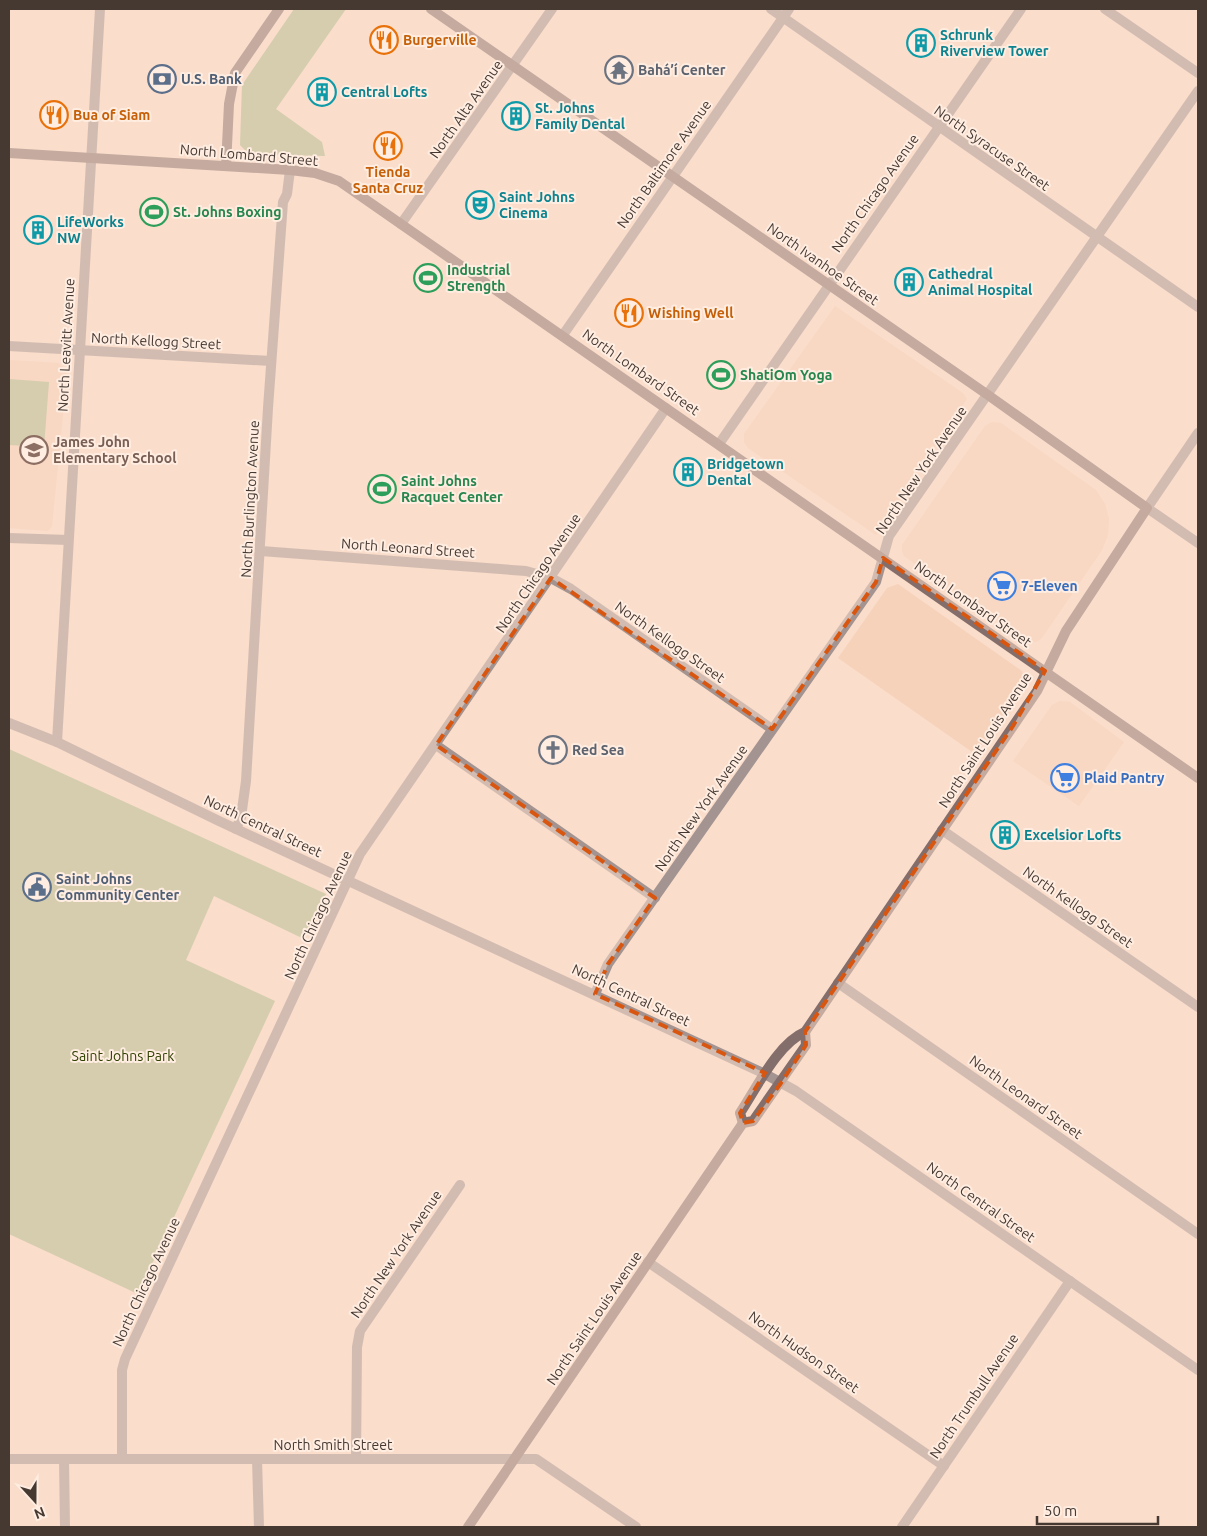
<svg xmlns="http://www.w3.org/2000/svg" width="1207" height="1536" font-family="Ubuntu,sans-serif">
<rect width="100%" height="100%" fill="#faddca"/>
<g fill="#f6d2ba">
<polygon points="835,306 963,393 967,399 876,535 748,448 744,442 744,434"/>
<polygon points="9,360 59,363 67,374 52,526 48,531 9,528"/>
<polygon points="992,422 1001,423 1096,490 1105,504 1109,519 1108,535 1102,550 1042,638 1036,642 1025,640 904,556 902,551 902,545 985,426"/>
<polygon points="898,584 1022,671 1024,682 1022,687 975,754 838,658 887,588"/>
<polygon points="1060,701 1070,702 1124,742 1079,806 1013,761 1052,705"/>
</g>
<g fill="#a8ba8d">
<polygon points="294,9 346,9 276,109 322,142 325,156 249,154 240,145 242,85"/>
<polygon points="9,379 49,382 44,447 9,445"/>
<polygon points="9,749 326,894 304,939 214,896 186,960 275,1001 138,1294 9,1234"/>
</g>
<g fill="none" stroke-linecap="round" stroke-linejoin="round">
<g stroke="#a39492" stroke-width="10">
<polyline points="771,9 1198,307"/>
<polyline points="1105,9 1198,73"/>
<polyline points="401,224 552,9"/>
<polyline points="563,335 789,9"/>
<polyline points="9,346 271,361"/>
<polyline points="1198,433 1147,508 1198,543"/>
<polyline points="719,444 1021,9"/>
<polyline points="9,538 68,540"/>
<polyline points="261,551 526,571 551,578 571,589 772,729"/>
<polyline points="9,723 57,742 219,821 765,1074 796,1091 1198,1370"/>
<polyline points="57,742 100,9"/>
<polyline points="436,745 655,898"/>
<polyline points="236,829 241,817 246,781 268,408 283,202 287,194 290,170"/>
<polyline points="942,830 1198,1007"/>
<polyline points="838,983 1198,1234"/>
<polyline points="595,994 608,964 876,582 889,536 1198,91"/>
<polyline points="648,1262 944,1466"/>
<polyline points="9,1459 536,1459 636,1527"/>
<polyline points="64,1459 65,1527"/>
<polyline points="122,1459 122,1370 125,1359 360,854 666,408"/>
<polyline points="257,1459 259,1527"/>
<polyline points="356,1459 357,1347 360,1331 460,1185"/>
<polyline points="902,1527 1070,1281"/>
</g>
<g stroke="#846e6b" stroke-width="10">
<path d="M431,9L988,395L1147,508L1066,631L1037,691L805,1032C778,1043 756,1089 740,1113L743,1123"/>
<polyline points="9,153 290,170 315,173 339,181 1198,778"/>
<polyline points="226,166 229,104 235,73 279,9"/>
<polyline points="468,1527 743,1123 753,1121 806,1045 805,1032"/>
</g>
</g>
<path d="M0 0H1207V1536H0ZM883,558L1045,671L1013,726L805,1032L806,1045L781,1083L753,1121L743,1123L740,1113L765,1073L595,994L608,964L655,898L436,745L551,578L772,729L876,582Z" fill="#faddca" fill-opacity=".55" fill-rule="evenodd"/>
<path fill="none" stroke="#d85610" stroke-width="4" stroke-dasharray="10 6" stroke-linejoin="round" d="M883,558L1045,671L1013,726L805,1032L806,1045L781,1083L753,1121L743,1123L740,1113L765,1073L595,994L608,964L655,898L436,745L551,578L772,729L876,582Z"/>
<defs>
<symbol id="restaurant-ring" viewBox="-11 -11 22 22"><circle r="9.5" fill="#ffede1" stroke="#e8710a" stroke-width="1.5"/><path d="M-5-6h1v4h1v-4h1v4h1v-4h1v5L-1.5 .5V6h-2V.5L-5-1ZM5-6V6H3V1.5H1.5Q1.5-4 5-6Z" fill="#e8710a"/></symbol>
<symbol id="building-ring" viewBox="-11 -11 22 22"><circle r="9.5" fill="#ffede1" stroke="#0f9aa8" stroke-width="1.5"/><path d="M-4-6H4V6H1V3H-1V6H-4ZM-2.5-4.3h1.7v1.8h-1.7ZM.8-4.3h1.7v1.8H.8ZM-2.5-1h1.7V.8h-1.7ZM.8-1h1.7V.8H.8Z" fill="#0f9aa8"/></symbol>
<symbol id="temple-ring" viewBox="-11 -11 22 22"><circle r="9.5" fill="#ffede1" stroke="#6b7280" stroke-width="1.5"/><path d="M0-6L5-2H3V0L6.5 2.5H4V6H1.5V3h-3V6H-4V2.5H-6.5L-3 0V-2H-5Z" fill="#6b7280"/></symbol>
<symbol id="bank-ring" viewBox="-11 -11 22 22"><circle r="9.5" fill="#ffede1" stroke="#5c6f8a" stroke-width="1.5"/><path d="M-6-4H6V4H-6ZM0-2.3a2.3 2.3 0 1 0 0 4.6a2.3 2.3 0 1 0 0-4.6Z" fill="#5c6f8a"/></symbol>
<symbol id="theatre-ring" viewBox="-11 -11 22 22"><circle r="9.5" fill="#ffede1" stroke="#0f9aa8" stroke-width="1.5"/><path d="M-5-5.5Q0-4 5-5.5V0Q5 5 0 6Q-5 5-5 0ZM-3.3-2.5H-1v1.5H-3.3ZM1-2.5H3.3v1.5H1ZM-2.8 1Q0 5.5 2.8 1Z" fill="#0f9aa8"/></symbol>
<symbol id="stadium-ring" viewBox="-11 -11 22 22"><circle r="9.5" fill="#ffede1" stroke="#2e9e5b" stroke-width="1.5"/><path d="M0-5a6.5 5 0 1 0 0 10a6.5 5 0 1 0 0-10ZM-3.5-1.8h7v3.6h-7Z" fill="#2e9e5b"/></symbol>
<symbol id="school-ring" viewBox="-11 -11 22 22"><circle r="9.5" fill="#ffede1" stroke="#8d6e63" stroke-width="1.5"/><path d="M0-5L7-2L0 1L-7-2ZM-4 1L0 2.5L4 1V4Q0 6-4 4Z" fill="#8d6e63"/></symbol>
<symbol id="supermarket-ring" viewBox="-11 -11 22 22"><circle r="9.5" fill="#ffede1" stroke="#3f7fe0" stroke-width="1.5"/><path d="M-6-5.5h2.5l.6 2H6L4.5 2H-2.5L-4.4-4H-6ZM-1.5 3.2a1.3 1.3 0 1 0 .1 0ZM3 3.2a1.3 1.3 0 1 0 .1 0Z" fill="#3f7fe0"/></symbol>
<symbol id="church-ring" viewBox="-11 -11 22 22"><circle r="9.5" fill="#ffede1" stroke="#6b7280" stroke-width="1.5"/><path d="M-1.2-6h2.4v3.5h3.3v2.4h-3.3V6h-2.4V-.1h-3.3v-2.4h3.3Z" fill="#6b7280"/></symbol>
<symbol id="civic-ring" viewBox="-11 -11 22 22"><circle r="9.5" fill="#ffede1" stroke="#5c6f8a" stroke-width="1.5"/><path d="M-.6-6.5H3V-4.5H.6V-3L4-1V1h2V6H-6V1h2V-1L-.6-3ZM-1.2 2.5V6h2.4V2.5Z" fill="#5c6f8a"/></symbol>
</defs>
<g fill-rule="evenodd">
<use href="#restaurant-ring" x="368" y="24" width="32" height="32"/>
<use href="#building-ring" x="905" y="27" width="32" height="32"/>
<use href="#temple-ring" x="603" y="54" width="32" height="32"/>
<use href="#bank-ring" x="146" y="63" width="32" height="32"/>
<use href="#building-ring" x="306" y="76" width="32" height="32"/>
<use href="#restaurant-ring" x="38" y="99" width="32" height="32"/>
<use href="#building-ring" x="500" y="100" width="32" height="32"/>
<use href="#restaurant-ring" x="372" y="130" width="32" height="32"/>
<use href="#theatre-ring" x="464" y="189" width="32" height="32"/>
<use href="#stadium-ring" x="138" y="196" width="32" height="32"/>
<use href="#building-ring" x="22" y="214" width="32" height="32"/>
<use href="#stadium-ring" x="412" y="262" width="32" height="32"/>
<use href="#building-ring" x="893" y="266" width="32" height="32"/>
<use href="#restaurant-ring" x="613" y="297" width="32" height="32"/>
<use href="#stadium-ring" x="705" y="359" width="32" height="32"/>
<use href="#school-ring" x="18" y="434" width="32" height="32"/>
<use href="#building-ring" x="672" y="456" width="32" height="32"/>
<use href="#stadium-ring" x="366" y="473" width="32" height="32"/>
<use href="#supermarket-ring" x="986" y="570" width="32" height="32"/>
<use href="#church-ring" x="537" y="734" width="32" height="32"/>
<use href="#supermarket-ring" x="1049" y="762" width="32" height="32"/>
<use href="#building-ring" x="989" y="819" width="32" height="32"/>
<use href="#civic-ring" x="21" y="871" width="32" height="32"/>
</g>
<g text-anchor="middle" stroke-width="4" stroke-linejoin="round" paint-order="stroke">
<g font-size="14" font-weight="bold" fill="#0d838f" stroke="#ffede1" text-anchor="start">
<text x="940" y="40">Schrunk<tspan x="940" dy="16">Riverview Tower</tspan></text>
<text x="341" y="97">Central Lofts</text>
<text x="535" y="113">St. Johns<tspan x="535" dy="16">Family Dental</tspan></text>
<text x="499" y="202">Saint Johns<tspan x="499" dy="16">Cinema</tspan></text>
<text x="57" y="227">LifeWorks<tspan x="57" dy="16">NW</tspan></text>
<text x="928" y="279">Cathedral<tspan x="928" dy="16">Animal Hospital</tspan></text>
<text x="707" y="469">Bridgetown<tspan x="707" dy="16">Dental</tspan></text>
<text x="1024" y="840">Excelsior Lofts</text>
</g>
<g font-size="14" font-weight="bold" fill="#c56008" stroke="#ffede1" text-anchor="start">
<text x="403" y="45">Burgerville</text>
<text x="73" y="120">Bua of Siam</text>
<text x="388" y="177" text-anchor="middle">Tienda<tspan x="388" dy="16">Santa Cruz</tspan></text>
<text x="648" y="318">Wishing Well</text>
</g>
<g font-size="14" font-weight="bold" fill="#5b616d" stroke="#ffede1" text-anchor="start">
<text x="638" y="75">Bahá’í Center</text>
<text x="572" y="755">Red Sea</text>
</g>
<g font-size="14" font-weight="bold" fill="#4e5e75" stroke="#ffede1" text-anchor="start">
<text x="181" y="84">U.S. Bank</text>
<text x="56" y="884">Saint Johns<tspan x="56" dy="16">Community Center</tspan></text>
</g>
<g font-size="14" fill="#453932" stroke="#ffede1">
<text transform="translate(466 109) rotate(-55)" y="5">North Alta Avenue</text>
<text transform="translate(992 148) rotate(35)" y="5">North Syracuse Street</text>
<text transform="translate(249 155) rotate(5)" y="5">North Lombard Street</text>
<text transform="translate(664 164) rotate(-55)" y="5">North Baltimore Avenue</text>
<text transform="translate(875 193) rotate(-55)" y="5">North Chicago Avenue</text>
<text transform="translate(823 264) rotate(35)" y="5">North Ivanhoe Street</text>
<text transform="translate(156 341) rotate(3)" y="5">North Kellogg Street</text>
<text transform="translate(66 345) rotate(-87)" y="5">North Leavitt Avenue</text>
<text transform="translate(641 372) rotate(35)" y="5">North Lombard Street</text>
<text transform="translate(921 470) rotate(-56)" y="5">North New York Avenue</text>
<text transform="translate(250 499) rotate(-87)" y="5">North Burlington Avenue</text>
<text transform="translate(408 548) rotate(4)" y="5">North Leonard Street</text>
<text transform="translate(538 573) rotate(-56)" y="5">North Chicago Avenue</text>
<text transform="translate(973 604) rotate(35)" y="5">North Lombard Street</text>
<text transform="translate(670 642) rotate(35)" y="5">North Kellogg Street</text>
<text transform="translate(985 740) rotate(-57)" y="5">North Saint Louis Avenue</text>
<text transform="translate(701 808) rotate(-55)" y="5">North New York Avenue</text>
<text transform="translate(263 826) rotate(25)" y="5">North Central Street</text>
<text transform="translate(1078 907) rotate(35)" y="5">North Kellogg Street</text>
<text transform="translate(318 915) rotate(-65)" y="5">North Chicago Avenue</text>
<text transform="translate(631 995) rotate(25)" y="5">North Central Street</text>
<text transform="translate(1026 1097) rotate(35)" y="5">North Leonard Street</text>
<text transform="translate(981 1202) rotate(35)" y="5">North Central Street</text>
<text transform="translate(396 1254) rotate(-56)" y="5">North New York Avenue</text>
<text transform="translate(146 1282) rotate(-65)" y="5">North Chicago Avenue</text>
<text transform="translate(594 1318) rotate(-56)" y="5">North Saint Louis Avenue</text>
<text transform="translate(804 1352) rotate(35)" y="5">North Hudson Street</text>
<text transform="translate(974 1396) rotate(-56)" y="5">North Trumbull Avenue</text>
<text x="333" y="1450">North Smith Street</text>
</g>
<g font-size="14" font-weight="bold" fill="#27864d" stroke="#ffede1" text-anchor="start">
<text x="173" y="217">St. Johns Boxing</text>
<text x="447" y="275">Industrial<tspan x="447" dy="16">Strength</tspan></text>
<text x="740" y="380">ShatiOm Yoga</text>
<text x="401" y="486">Saint Johns<tspan x="401" dy="16">Racquet Center</tspan></text>
</g>
<g font-size="14" font-weight="bold" fill="#785e54" stroke="#ffede1" text-anchor="start">
<text x="53" y="447">James John<tspan x="53" dy="16">Elementary School</tspan></text>
</g>
<g font-size="14" font-weight="bold" fill="#366cbe" stroke="#ffede1" text-anchor="start">
<text x="1021" y="591">7-Eleven</text>
<text x="1084" y="783">Plaid Pantry</text>
</g>
<g font-size="14" fill="#2f4100" stroke="#ffede1">
<text x="123" y="1061">Saint Johns Park</text>
</g>
</g>
<rect width="1207" height="1536" fill="none" stroke="#453932" stroke-width="20"/>
<g transform="translate(35 1501) rotate(159)" stroke="#ffede1" stroke-width="4" paint-order="stroke">
<path d="M0-4L9 19L0 12L-9 19Z" fill="#453932"/>
<text y="-8" font-size="14" font-weight="bold" text-anchor="middle" fill="#453932">N</text>
</g>
<path d="M1037 1516v8h121v-8" fill="none" stroke="#453932" stroke-width="2.5"/>
<text x="1044" y="1516" font-size="15" fill="#453932" stroke="#ffede1" stroke-width="4" paint-order="stroke">50 m</text>
</svg>
